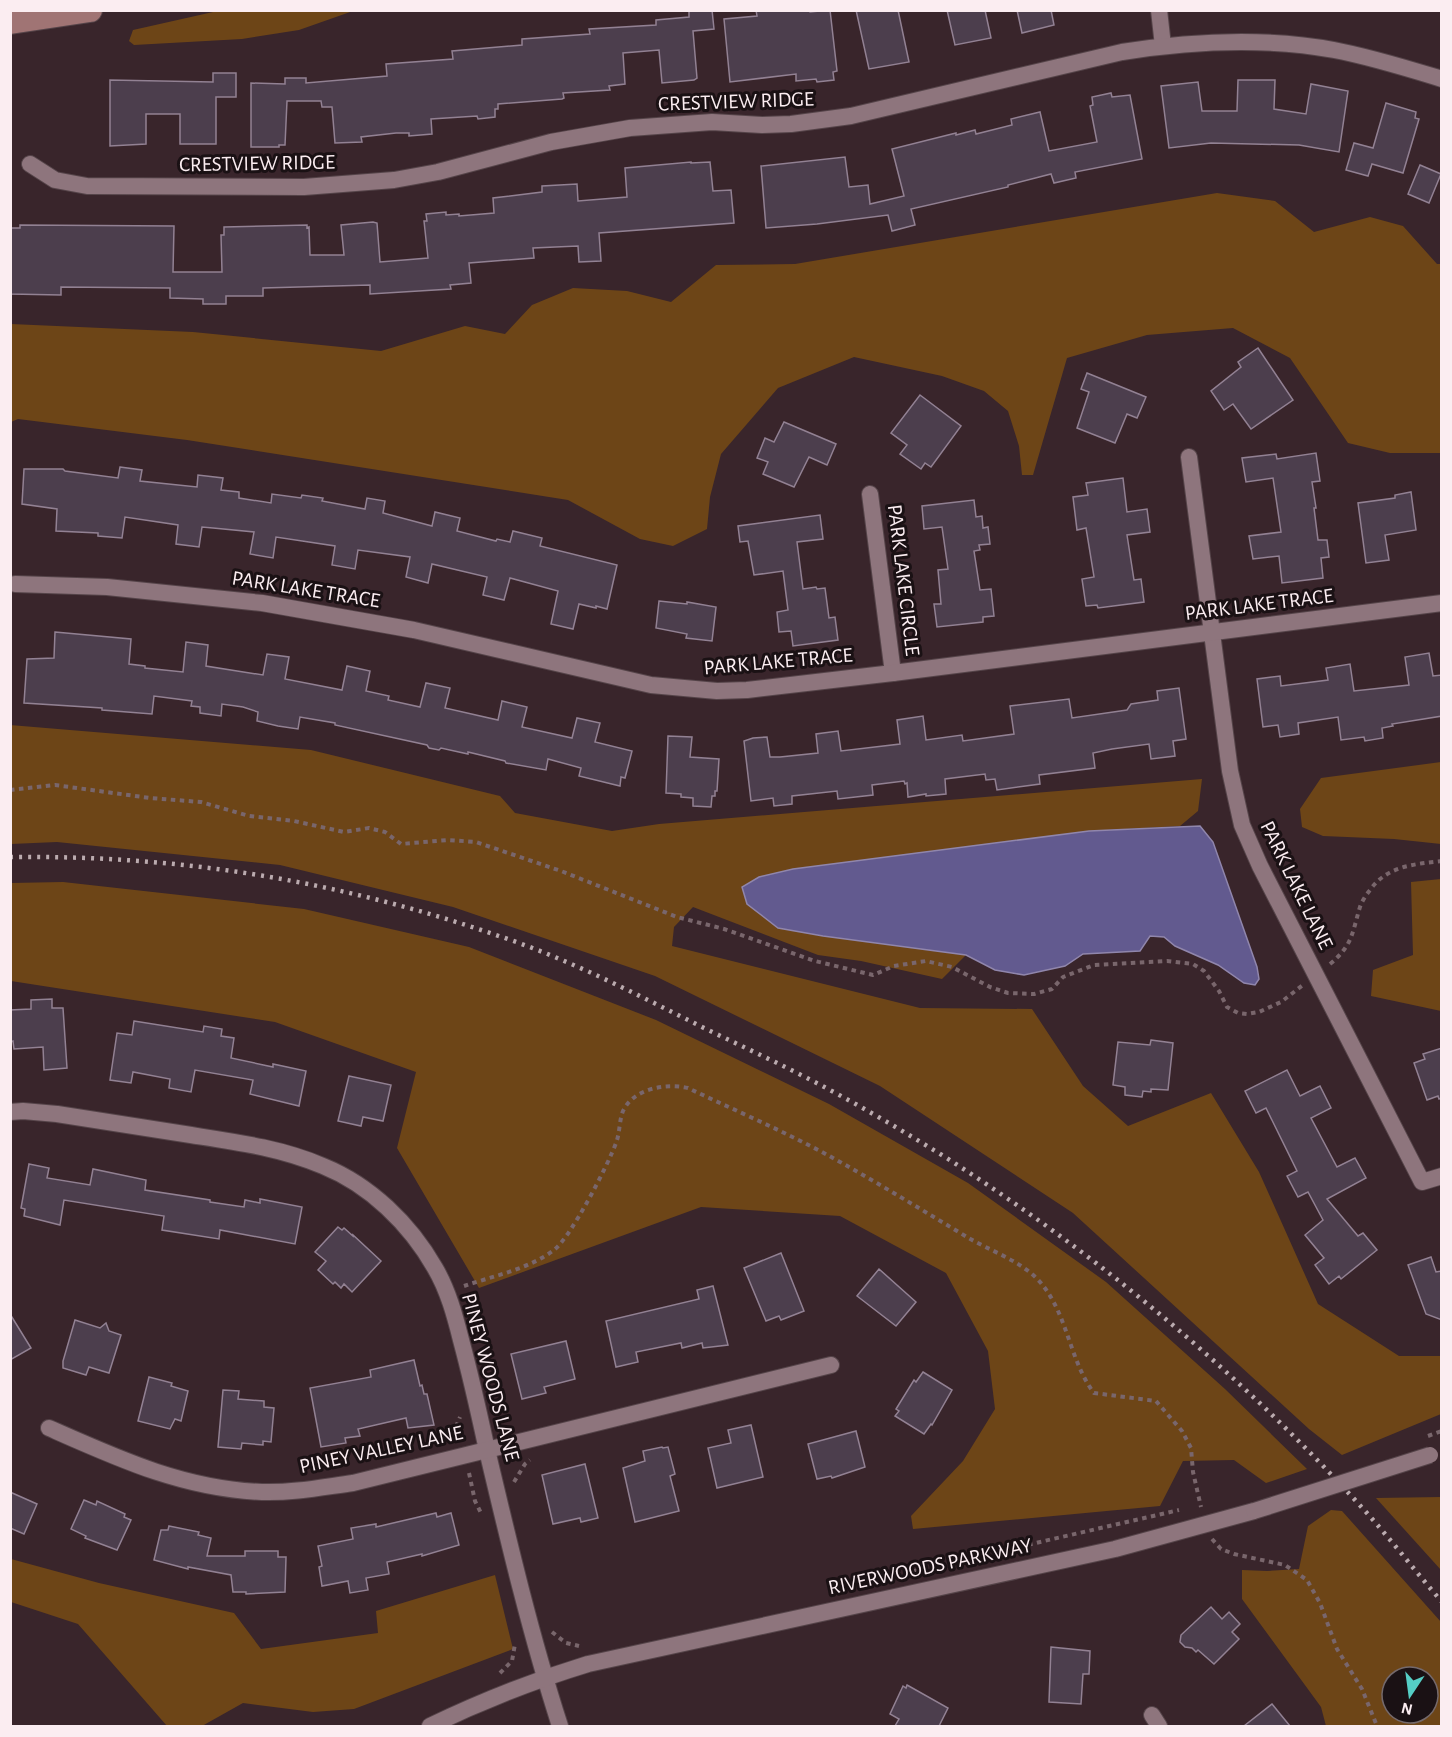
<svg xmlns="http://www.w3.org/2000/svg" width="1452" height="1737" font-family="'Alegreya Sans',sans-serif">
<rect width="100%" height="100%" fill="#39252b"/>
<g fill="#6d4517" fill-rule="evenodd">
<polygon points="222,10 353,10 353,11 299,30 242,39 134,45 129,41 133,30"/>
<polygon points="1217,193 1275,201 1314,232 1370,217 1403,226 1437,264 1441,264 1441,453 1390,453 1348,443 1290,358 1233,328 1147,335 1067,358 1033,475 1022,475 1019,446 1008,411 984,391 942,376 854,357 778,388 721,454 710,497 707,529 673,546 640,539 568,500 187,440 18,419 11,422 11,324 193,332 381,351 465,326 505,334 532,305 573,288 627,291 671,302 716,265 795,264"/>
<polygon points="10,725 311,750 500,796 515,813 612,831 659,824 1202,779 1198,811 1180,826 1089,831 778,928 823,936 966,955 942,979 861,961 818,955 693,907 674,927 672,946 920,1008 1032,1009 1083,1086 1128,1126 1211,1093 1259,1172 1318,1304 1399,1356 1441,1356 1441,1414 1342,1455 1309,1429 1073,1213 880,1086 655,976 453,907 280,865 57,842 11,844"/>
<polygon points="1441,762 1441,844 1394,839 1323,836 1302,827 1300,809 1321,778"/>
<polygon points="1441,879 1441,1011 1371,996 1373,970 1413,955 1411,882"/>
<polygon points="63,882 304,909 469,947 656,1020 829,1104 968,1183 1106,1282 1225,1389 1307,1469 1266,1483 1234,1460 1183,1461 1160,1506 913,1529 911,1516 963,1461 995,1409 988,1351 946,1273 840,1216 701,1207 479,1288 397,1148 416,1072 275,1022 11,981 11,883"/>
<polygon points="1441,1497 1442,1497 1441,1570 1376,1498"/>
<path d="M1331,1510L1342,1511L1441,1622V1726H1326L1321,1707L1242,1599V1570L1267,1571L1299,1569L1308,1526ZM1392,1677H1428V1713H1392Z"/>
<polygon points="11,1559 99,1583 234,1613 261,1649 378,1633 376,1611 495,1575 513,1649 354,1709 313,1712 243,1703 202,1726 167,1726 78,1624 11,1602"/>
</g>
<polygon fill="#625a8f" stroke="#9086ac" stroke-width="1.5" points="1200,826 1213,842 1257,967 1259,979 1255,985 1244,983 1218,965 1175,946 1164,937 1150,936 1140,951 1083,954 1065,966 1024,975 995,970 966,955 823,936 778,928 747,904 742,887 759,877 793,869 1089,831"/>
<g fill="#4c3e4d" stroke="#928193" stroke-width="1.5">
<polygon points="689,10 712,10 714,29 693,31 697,78 694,80 662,83 659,50 623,53 625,84 609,86 610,90 563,93 564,98 562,99 498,104 498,109 495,109 495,117 478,119 477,116 431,119 432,134 409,136 409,133 396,133 361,137 362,142 335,143 332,107 322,107 321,101 287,101 285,145 279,145 279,147 251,147 251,83 285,84 285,78 306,78 306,83 387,76 386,64 453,59 452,51 522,45 522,39 590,34 589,29 656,25 656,20 689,17"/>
<polygon points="756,10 809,10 810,12 830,10 837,71 833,72 834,80 817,82 816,79 796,81 796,74 730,82 724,19 757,16"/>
<polygon points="856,10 898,10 909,62 869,69"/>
<polygon points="947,10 985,10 991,38 955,45"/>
<polygon points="1017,10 1051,10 1054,25 1022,33"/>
<polygon points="213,73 236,73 236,97 216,97 216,144 180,144 180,114 146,114 146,144 110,146 110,80 213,82"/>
<polygon points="1238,80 1275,80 1274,109 1306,114 1311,84 1348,91 1339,152 1299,145 1211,143 1169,148 1161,86 1198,82 1202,111 1237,111"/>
<polygon points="1111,93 1112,97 1130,95 1142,159 1075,172 1076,178 1054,183 1051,174 1008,185 1008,187 911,209 915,225 892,231 888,215 817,224 766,228 761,166 845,157 849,187 868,185 870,204 904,196 892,149 956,133 956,135 975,130 976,134 1012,125 1011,119 1040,112 1049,151 1097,142 1090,106 1093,105 1092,97"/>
<polygon points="1386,103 1416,112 1415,118 1419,119 1403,173 1372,164 1368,176 1346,170 1354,143 1373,148"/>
<polygon points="691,162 691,163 710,162 713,191 731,190 734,223 599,233 601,261 579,262 578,246 533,248 534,258 469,263 471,283 450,285 451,289 370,294 370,285 263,288 263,296 226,296 226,304 203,304 203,299 170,298 170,288 61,287 61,295 10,294 10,228 20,228 20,225 174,226 173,272 222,272 221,235 224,235 224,227 307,225 307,228 309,227 310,255 344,255 341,225 373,222 377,223 380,262 428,258 424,221 427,221 426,214 446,212 446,215 459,214 459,216 494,213 493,198 542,192 542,186 577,184 578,201 627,197 625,168"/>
<polygon points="1420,165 1441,174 1429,203 1408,194"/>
<polygon points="1258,348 1293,400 1251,429 1233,404 1224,410 1211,391 1241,367 1238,362"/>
<polygon points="1087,373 1146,397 1137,418 1127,414 1115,443 1077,428 1089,392 1081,389"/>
<polygon points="920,395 961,426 931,467 925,463 921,469 900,454 907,445 891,433"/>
<polygon points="784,422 836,444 827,465 809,457 794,487 763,474 768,462 757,458 765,438 774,442"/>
<polygon points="1316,453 1320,481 1312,482 1316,508 1314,508 1318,540 1327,540 1329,557 1321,558 1323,578 1282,583 1279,556 1253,559 1249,536 1281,532 1273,478 1246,482 1242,458 1276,454 1277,459"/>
<polygon points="120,467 142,470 140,481 197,487 198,475 223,478 221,490 239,492 239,498 271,503 272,494 301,498 302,495 323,498 322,501 365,509 367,498 385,501 383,513 432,526 435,512 460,518 457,531 496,541 497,539 510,542 513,531 542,538 540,546 617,565 607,609 596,606 596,608 579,604 573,629 551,624 558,591 510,578 504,600 483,595 487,577 432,564 428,583 406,577 410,557 358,550 355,569 332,565 335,546 276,537 273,558 250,554 254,532 213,528 202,527 199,547 176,544 178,525 125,517 122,538 98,536 98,533 56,531 57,509 22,504 24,469 63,469 65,471 118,478"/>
<polygon points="1123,478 1127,512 1147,509 1150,532 1127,535 1134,580 1141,579 1144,602 1098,608 1097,605 1086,606 1082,579 1094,577 1086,528 1077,530 1073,497 1088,495 1086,483"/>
<polygon points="1411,492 1416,530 1385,535 1389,560 1366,563 1358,503 1395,498 1395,495"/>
<polygon points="974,500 976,517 982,516 983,528 988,527 990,544 979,545 980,550 974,551 980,590 991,589 994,616 983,617 983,622 937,627 934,604 941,604 938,570 948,569 942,527 924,529 922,506"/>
<polygon points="820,515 823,539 797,542 803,589 816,587 817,589 825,588 829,618 835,617 838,640 793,646 791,631 779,632 777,612 788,610 783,571 754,575 748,541 740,542 738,526"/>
<polygon points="659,601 687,604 687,602 716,607 712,641 686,638 687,634 656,628"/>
<polygon points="55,632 131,639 129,664 145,666 145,668 183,672 186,642 208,645 206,666 263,675 267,654 289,657 285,679 342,690 347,666 370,671 366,691 389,696 388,700 420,707 426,683 450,688 445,708 498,720 502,701 527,707 522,727 572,738 577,718 600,723 595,742 632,751 625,778 621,777 620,786 579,776 581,768 548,759 546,770 506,763 505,761 468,752 468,754 441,748 439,750 429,748 427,745 335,725 335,723 300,717 298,729 278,726 257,721 258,712 243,707 222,704 221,716 200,713 200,707 191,706 192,701 154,696 152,714 102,710 102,708 24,703 27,659 54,658"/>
<polygon points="1429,653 1433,676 1442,675 1442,716 1392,724 1393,726 1382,728 1383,738 1365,741 1364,737 1341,740 1338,717 1298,723 1299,734 1280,737 1278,725 1263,727 1257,679 1280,676 1281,686 1328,680 1326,668 1350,664 1354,691 1409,685 1405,657"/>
<polygon points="1179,688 1186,739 1173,741 1175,756 1151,759 1149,744 1112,749 1093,753 1095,768 1039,775 1040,784 997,790 995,779 986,780 985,774 945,779 946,794 926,796 926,794 908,797 907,783 905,784 904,781 872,785 873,795 838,799 837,791 792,796 792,804 774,806 773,798 751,801 744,741 753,738 767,737 770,757 780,757 818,753 816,734 838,731 841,751 900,744 897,720 923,716 926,740 962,735 963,741 1014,734 1010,706 1069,699 1072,718 1127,710 1131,704 1158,700 1157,691"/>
<polygon points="668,736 692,737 690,757 719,759 717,791 715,791 715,796 712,796 711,807 693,806 693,798 681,797 681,794 666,793"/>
<polygon points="52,999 52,1008 63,1008 67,1068 44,1070 43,1047 14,1049 13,1041 10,1042 10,1010 31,1009 31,1000"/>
<polygon points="134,1021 203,1032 204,1026 222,1029 221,1036 234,1038 231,1058 273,1067 273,1064 306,1071 299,1106 250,1094 253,1080 195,1070 191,1092 169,1088 170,1079 133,1072 131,1083 110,1080 117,1033 132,1035"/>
<polygon points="1151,1040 1173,1043 1168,1090 1151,1089 1151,1092 1143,1091 1142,1097 1125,1095 1125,1087 1113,1085 1118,1042 1150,1045"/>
<polygon points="1442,1048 1442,1098 1439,1099 1438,1096 1427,1100 1414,1063 1425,1059 1423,1054"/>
<polygon points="1287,1070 1300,1096 1320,1086 1331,1108 1311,1118 1337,1167 1355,1158 1366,1178 1327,1199 1358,1236 1363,1233 1377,1250 1341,1279 1339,1276 1329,1284 1315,1265 1324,1258 1305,1235 1323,1220 1308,1192 1298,1197 1287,1176 1297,1171 1266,1108 1256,1113 1245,1091"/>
<polygon points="349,1076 391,1085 383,1121 363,1117 361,1126 338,1121"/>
<polygon points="29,1164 49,1168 47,1178 90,1185 93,1169 146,1180 145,1190 210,1200 210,1202 244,1207 245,1200 260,1203 260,1199 302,1207 295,1244 220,1230 219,1239 162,1230 164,1216 64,1200 60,1225 24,1216 25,1209 21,1208"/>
<polygon points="338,1227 342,1230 344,1228 353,1236 353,1235 381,1261 352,1292 344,1284 341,1288 335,1282 333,1284 318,1270 326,1261 315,1252"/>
<polygon points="781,1253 804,1311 781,1320 779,1316 766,1321 744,1268"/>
<polygon points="1431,1257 1436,1272 1442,1271 1442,1320 1426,1314 1408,1265"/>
<polygon points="879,1269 916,1302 896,1326 857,1296"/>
<polygon points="713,1286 728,1345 703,1348 702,1343 682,1348 681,1343 636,1352 638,1362 616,1367 606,1321 699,1299 697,1290"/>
<polygon points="10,1314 31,1348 10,1360"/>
<polygon points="75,1320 100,1328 106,1323 109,1331 121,1335 109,1373 89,1367 86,1375 63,1368 63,1361"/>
<polygon points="566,1341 575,1379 544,1387 546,1393 522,1399 511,1354"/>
<polygon points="414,1360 420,1386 422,1385 424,1394 427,1394 434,1425 408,1428 406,1418 358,1429 360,1436 345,1438 346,1443 321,1447 310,1388 371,1377 370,1370"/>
<polygon points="923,1372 952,1390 932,1425 931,1424 924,1434 895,1416 899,1411 896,1409 914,1380 916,1382"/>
<polygon points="149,1377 172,1383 171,1386 188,1391 181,1421 175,1419 170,1429 138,1421"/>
<polygon points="223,1390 239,1391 238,1399 264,1401 264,1407 274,1408 271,1442 263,1441 263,1445 242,1443 241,1449 218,1447"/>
<polygon points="751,1425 763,1477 717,1488 708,1448 731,1443 728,1430"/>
<polygon points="856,1431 865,1467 832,1478 831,1476 817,1479 808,1444"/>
<polygon points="662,1447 663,1448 668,1447 675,1474 670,1476 679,1511 635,1522 623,1468 645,1461 643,1451"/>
<polygon points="585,1464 598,1518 581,1522 580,1518 553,1524 542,1475"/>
<polygon points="10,1492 37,1504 24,1534 10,1528"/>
<polygon points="84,1500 96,1505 97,1501 125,1514 124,1517 131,1520 117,1550 85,1538 86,1536 71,1529"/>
<polygon points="436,1513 437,1517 451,1513 459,1545 422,1556 422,1554 387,1562 389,1574 366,1578 368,1590 350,1593 348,1581 322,1586 319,1567 322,1566 318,1546 353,1539 351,1528 376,1524 376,1527"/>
<polygon points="169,1526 199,1532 198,1535 211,1538 207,1556 245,1556 245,1551 278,1551 278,1557 286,1557 285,1592 246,1594 246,1592 233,1592 231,1575 188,1567 188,1569 154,1560 161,1530 168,1530"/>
<polygon points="1211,1607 1222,1619 1229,1612 1240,1624 1232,1632 1239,1639 1214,1664 1198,1650 1196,1652 1192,1648 1185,1647 1180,1642 1181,1635"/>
<polygon points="1051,1647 1090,1651 1089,1674 1083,1674 1081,1704 1049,1702"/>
<polygon points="907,1685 948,1708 939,1726 895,1726 899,1719 890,1714 903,1686 906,1688"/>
<polygon points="1272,1704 1290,1726 1244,1726"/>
</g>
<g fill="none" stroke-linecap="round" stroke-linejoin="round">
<defs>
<g id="street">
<polyline points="1159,10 1163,46"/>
<path d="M30,164L55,180L87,186L304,187L394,180L438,172L551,142L630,128L712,122L762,125L791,124L851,116L1122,52C1192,41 1264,37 1334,50C1371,57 1406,68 1442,79"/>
<polyline points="1189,457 1230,771 1242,825 1260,866 1422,1182 1442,1176"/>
<polyline points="870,494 893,673"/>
<polyline points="15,584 107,587 262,603 414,630 651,685 717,691 747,690 893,673 1442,603"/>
<path d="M10,1112L23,1111L57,1114C102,1121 146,1128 191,1135C236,1142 281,1148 323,1166C370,1185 410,1224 435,1268C448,1290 455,1316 461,1340C471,1377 479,1413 487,1450C509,1543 531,1636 560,1726"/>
<path d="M49,1428C119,1459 184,1489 262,1492C293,1493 323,1487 353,1483L831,1365"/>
<polyline points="1152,1715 1159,1726"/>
<path d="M430,1726C482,1701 532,1681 588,1664L1115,1549L1254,1511"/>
</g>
<polyline id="secondary" points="10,22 90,10"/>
</defs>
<use href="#street" stroke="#554449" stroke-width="18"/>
<use href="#secondary" stroke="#554449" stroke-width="26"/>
<g stroke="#79666c" stroke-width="4" stroke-dasharray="4.5 4.5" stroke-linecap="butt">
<polyline points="10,790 55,785 150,798 201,802 249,816 294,821 344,832 369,828 385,832 401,844 448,840 476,842 561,871 677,917 724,929 815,961 873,975 894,966 926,961 952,967 990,987 1008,993 1034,994 1052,989 1063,977 1094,965 1167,961 1193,964 1204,971 1219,991 1227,1007 1238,1013 1247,1014 1259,1012 1281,1002 1303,985"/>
<path d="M1330,964C1353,945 1352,933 1360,907C1362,901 1366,895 1370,890C1387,866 1414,864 1442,861"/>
<path d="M464,1286C493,1276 529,1269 554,1250C571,1237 608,1165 616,1143C620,1133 619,1121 623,1111C634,1088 666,1083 688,1088C736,1111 786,1132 833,1158C878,1183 922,1210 967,1237C990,1251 1022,1261 1040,1282C1068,1314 1069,1360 1094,1393L1156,1401L1182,1431L1191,1448L1193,1472L1201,1507"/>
<polyline points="1428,1436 1442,1431"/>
<polyline points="444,1440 455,1429 460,1417"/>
<polyline points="469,1473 475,1501 482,1515"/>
<polyline points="514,1482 525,1464 530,1460"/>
<polyline points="1212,1539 1221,1549 1234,1554 1285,1565 1307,1580 1320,1603 1337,1649 1362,1689 1377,1726"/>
<polyline points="879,1579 1179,1510"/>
<polyline points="552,1632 566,1643 579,1646"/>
<polyline points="500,1673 512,1661 515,1644"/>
</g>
<use href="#street" stroke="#8e757d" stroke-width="16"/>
<use href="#secondary" stroke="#a07474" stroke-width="24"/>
<path stroke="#bbabaf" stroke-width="4.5" stroke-dasharray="3 6" stroke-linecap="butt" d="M10,857C189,855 351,883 519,943C582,966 642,997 702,1027C737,1044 772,1060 807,1078C854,1102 900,1129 945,1157C1100,1256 1243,1376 1366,1512C1392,1541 1416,1572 1442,1602"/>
<defs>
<polyline id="street-bridge" points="1254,1511 1430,1455"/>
</defs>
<use href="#street-bridge" stroke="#554449" stroke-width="18" stroke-linecap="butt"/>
<use href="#street-bridge" stroke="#8e757d" stroke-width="16"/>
</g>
<g text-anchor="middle" stroke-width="6" stroke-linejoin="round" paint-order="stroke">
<g font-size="21" fill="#fbedf1" stroke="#1a1114">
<text transform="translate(736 101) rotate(-2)" y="7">CRESTVIEW RIDGE</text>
<text transform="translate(257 163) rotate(-1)" y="7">CRESTVIEW RIDGE</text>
<text transform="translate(904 580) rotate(83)" y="7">PARK LAKE CIRCLE</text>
<text transform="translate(306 589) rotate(9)" y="7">PARK LAKE TRACE</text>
<text transform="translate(1259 604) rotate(-7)" y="7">PARK LAKE TRACE</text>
<text transform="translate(778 661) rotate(-5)" y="7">PARK LAKE TRACE</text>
<text transform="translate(1297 885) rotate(64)" y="7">PARK LAKE LANE</text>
<text transform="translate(491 1377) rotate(75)" y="7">PINEY WOODS LANE</text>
<text transform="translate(381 1449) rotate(-12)" y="7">PINEY VALLEY LANE</text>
<text transform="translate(930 1566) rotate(-12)" y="7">RIVERWOODS PARKWAY</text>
</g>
</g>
<rect width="1452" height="1737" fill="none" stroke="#fbedf1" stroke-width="24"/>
<g transform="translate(1410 1695) rotate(193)"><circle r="28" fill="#1a1114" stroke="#74696c" stroke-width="1.5"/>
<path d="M0-4.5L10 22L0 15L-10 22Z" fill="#55cec5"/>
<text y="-9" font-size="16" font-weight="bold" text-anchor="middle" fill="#fbedf1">N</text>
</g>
</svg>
